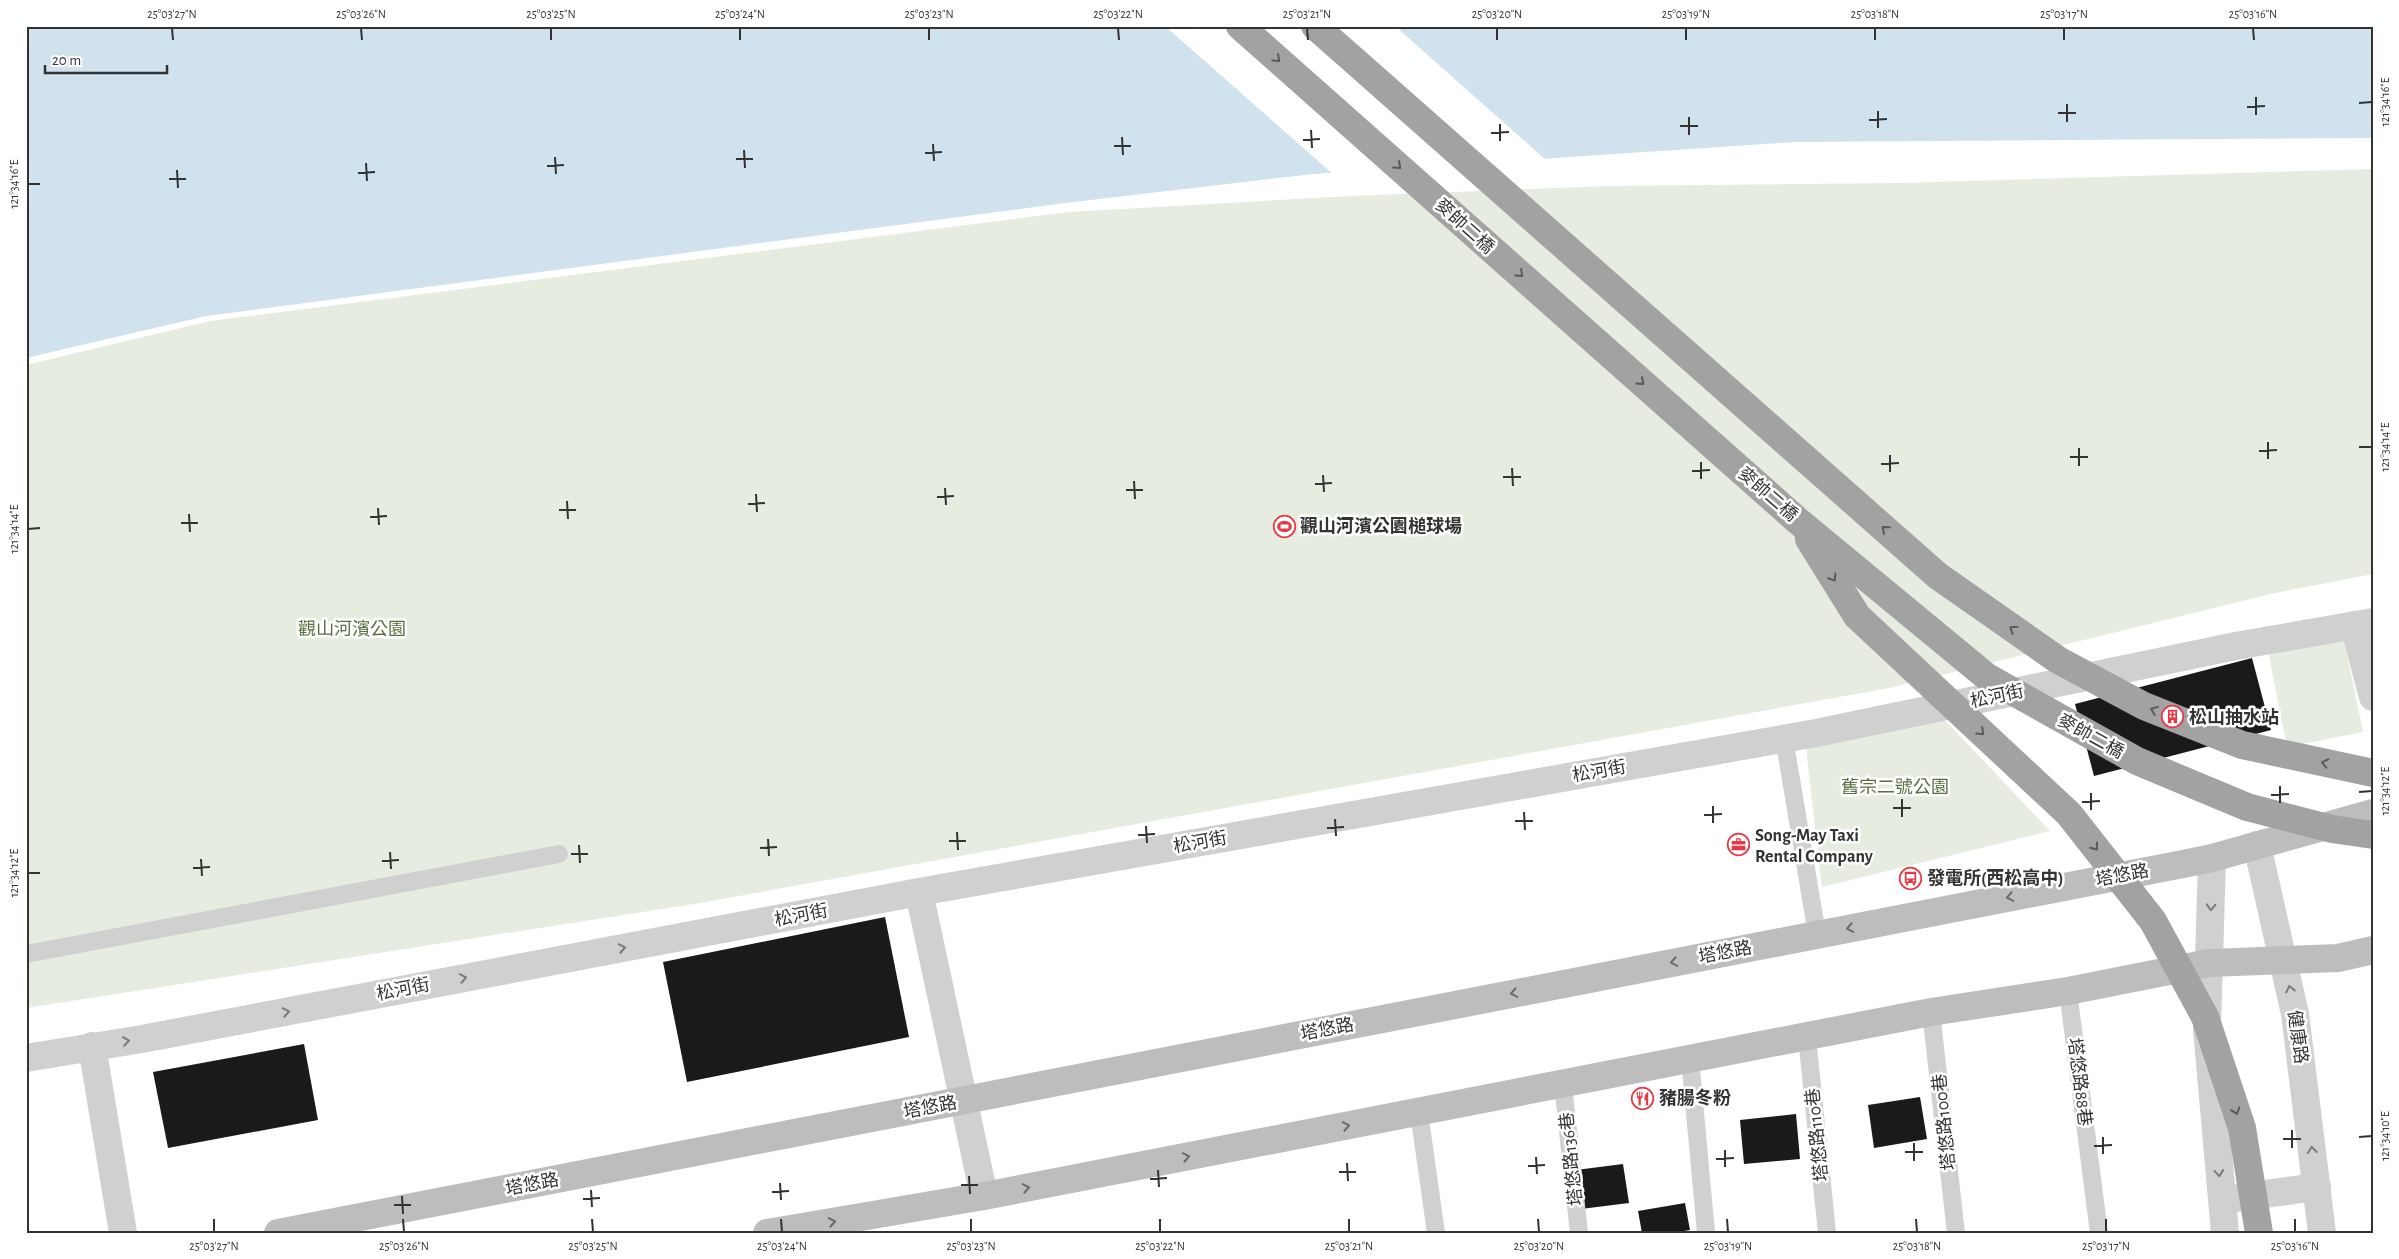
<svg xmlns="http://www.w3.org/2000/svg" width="2399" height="1259" font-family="'Alegreya Sans','Noto Sans TC',sans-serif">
<rect width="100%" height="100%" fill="#fff"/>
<g fill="#e6ecdf">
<polygon points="2373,169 2373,574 2275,593 1889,688 700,903 26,1008 26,365 210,321 1069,212 1350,196 1608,186 1901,183"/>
<polygon points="2343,635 2363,732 2287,747 2268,651"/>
<polygon points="1926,700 2050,831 1822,887 1803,722"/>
</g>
<polygon fill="#cfe2ee" points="26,26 2373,26 2373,138 1794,142 1313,174 1065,203 206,316 26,358"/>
<polygon fill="#fff" points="1165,26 1395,26 1547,161 1334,175"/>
<g fill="#1a1a1a">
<polygon points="2252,658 2271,730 2094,776 2075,704"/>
<polygon points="885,917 909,1037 687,1082 663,962"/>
<polygon points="304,1044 318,1120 168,1148 153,1072"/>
<polygon points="1920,1097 1927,1139 1874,1148 1868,1105"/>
<polygon points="1796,1114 1800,1159 1744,1164 1740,1120"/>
<polygon points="1623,1164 1629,1203 1581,1209 1576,1170"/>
<polygon points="1685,1203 1690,1230 1673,1233 1642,1233 1638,1211"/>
</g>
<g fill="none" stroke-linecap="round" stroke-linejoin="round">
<g stroke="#d0d0d0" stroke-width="18">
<polyline points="1784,738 1817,934"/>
<polyline points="26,954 559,854"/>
<polyline points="2068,991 2099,1233"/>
<polyline points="1931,1012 1956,1233"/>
<polyline points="1807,1037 1827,1233"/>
<polyline points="1690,1058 1706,1233"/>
<polyline points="1563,1085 1579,1233"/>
<polyline points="1419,1112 1436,1233"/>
</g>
<g stroke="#d0d0d0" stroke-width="28">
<polyline points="2354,625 2373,697"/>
<polyline points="919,892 984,1196"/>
<polyline points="92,1046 123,1233"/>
<polyline points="26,1058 142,1039 919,892 1816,733 2236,646 2373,622"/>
</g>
<g stroke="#d0d0d0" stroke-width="28">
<polyline points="2257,845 2295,1014 2322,1233"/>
<polyline points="2212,858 2207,1029 2225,1233"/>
<polyline points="2229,1199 2317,1187"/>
</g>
<g stroke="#bdbdbd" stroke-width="28">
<polyline points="278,1233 2183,864 2212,858 2373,813"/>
<polyline points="767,1233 984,1196 1931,1012 2068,991 2209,963 2338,958 2373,950"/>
</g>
<g stroke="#a2a2a2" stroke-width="28">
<polyline points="1240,26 1798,521 1987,677 2137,761 2247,807 2332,829 2373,835"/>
<polyline points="1315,26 1938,576 2058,660 2144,706 2242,745 2373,773"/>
<polyline points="1809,539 1857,616 2069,814 2153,921 2205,1017 2242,1128 2259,1233"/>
</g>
</g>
<defs><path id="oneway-chevron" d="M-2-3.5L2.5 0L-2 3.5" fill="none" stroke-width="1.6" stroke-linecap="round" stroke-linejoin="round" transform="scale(1.25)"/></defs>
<g stroke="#5a5a5a">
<use href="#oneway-chevron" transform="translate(1277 59) rotate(42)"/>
<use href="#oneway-chevron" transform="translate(1398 166) rotate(42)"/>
<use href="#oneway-chevron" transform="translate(1520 274) rotate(42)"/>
<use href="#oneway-chevron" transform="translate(1641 382) rotate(42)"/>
<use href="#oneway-chevron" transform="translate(1885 529) rotate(-139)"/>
<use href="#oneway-chevron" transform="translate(1833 578) rotate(58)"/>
<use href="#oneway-chevron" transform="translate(2013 629) rotate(-145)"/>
<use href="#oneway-chevron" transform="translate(2154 710) rotate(-158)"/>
<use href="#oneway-chevron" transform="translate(1981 732) rotate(43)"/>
<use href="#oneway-chevron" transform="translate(2325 763) rotate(-168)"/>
<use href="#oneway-chevron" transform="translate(2095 847) rotate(52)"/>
<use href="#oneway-chevron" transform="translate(2236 1111) rotate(71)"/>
</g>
<g stroke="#6a6a6a">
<use href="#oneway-chevron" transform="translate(2010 897) rotate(169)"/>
<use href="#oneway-chevron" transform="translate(1850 928) rotate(169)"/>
<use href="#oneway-chevron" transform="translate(1674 962) rotate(169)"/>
<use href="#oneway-chevron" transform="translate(1514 993) rotate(169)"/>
<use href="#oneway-chevron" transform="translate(1346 1126) rotate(-11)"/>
<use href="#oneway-chevron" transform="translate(1186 1157) rotate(-11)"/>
<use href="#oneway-chevron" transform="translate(1026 1188) rotate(-11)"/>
<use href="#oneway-chevron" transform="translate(832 1222) rotate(-10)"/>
</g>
<g stroke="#7a7a7a">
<use href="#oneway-chevron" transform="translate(2211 907) rotate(92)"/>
<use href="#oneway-chevron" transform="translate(622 948) rotate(-11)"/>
<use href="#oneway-chevron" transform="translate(463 978) rotate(-11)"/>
<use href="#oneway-chevron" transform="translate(2290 989) rotate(-102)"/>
<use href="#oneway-chevron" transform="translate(286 1012) rotate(-11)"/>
<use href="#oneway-chevron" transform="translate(126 1041) rotate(-8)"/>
<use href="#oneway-chevron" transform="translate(2312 1150) rotate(-97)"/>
<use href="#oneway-chevron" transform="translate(2219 1173) rotate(85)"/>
</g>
<path fill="none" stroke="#333" stroke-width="2" d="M172,28L173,40M361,28L362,40M551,28V40M740,28V40M929,28V40M1118,28L1119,40M1307,28L1308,40M1497,28V40M1686,28V40M1875,28V40M2064,28V40M2253,28L2254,40M2256,97V115M2359,103L2372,102M2067,104V122M2247,107L2265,106M1878,111V128M2058,113H2076M1689,117V135M1869,120L1887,119M1500,124V141M1680,126H1698M1311,130L1312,148M1491,133L1509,132M1122,137L1123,155M1303,140L1320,139M933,144L934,161M1114,146H1131M744,150L745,168M925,153L942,152M555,157L556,174M736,159H753M366,163L367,181M547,166L564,165M177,170L178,188M358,173L375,172M169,179H186M28,184H40M2268,442V459M2359,447H2372M2079,448V466M2259,451L2277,450M1890,455V472M2070,457H2088M1701,462V479M1881,464L1899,463M1512,468L1513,486M1692,471L1710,470M1323,475L1324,492M1503,477H1521M1134,481L1135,499M1315,484L1332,483M945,488L946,505M1126,490H1143M756,494L757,512M937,497L954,496M567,501L568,519M748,504L765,503M378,508L379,525M559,510H576M189,514L190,532M370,517L387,516M181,523H198M28,529L40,528M2280,786V803M2359,792L2372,791M2091,793V810M2271,795L2289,794M1902,799V817M2082,802L2100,801M1713,806V823M1893,808H1911M1524,812L1525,830M1704,815L1722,814M1335,819L1336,836M1515,821H1533M1146,826L1147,843M1327,828L1344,827M957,832L958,850M1138,835L1155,834M768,839L769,856M949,841H966M579,845L580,863M760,848L777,847M390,852L391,869M571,854H588M201,859L202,876M382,861L399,860M193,868L210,867M28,873H40M2292,1130V1148M2103,1137V1154M2359,1137L2372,1136M2283,1139H2301M1914,1143V1161M2094,1146L2112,1145M1725,1150V1167M1905,1152H1923M1536,1157L1537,1174M1716,1159L1734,1158M1347,1163L1348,1181M1528,1166L1545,1165M1158,1170L1159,1187M1339,1172H1356M969,1176L970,1194M1150,1179L1167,1178M780,1183L781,1200M961,1185H978M591,1190L592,1207M772,1192L789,1191M402,1196L403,1214M583,1199L600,1198M394,1205H411M214,1219V1232M403,1219L404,1232M592,1219L593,1232M781,1219L782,1232M971,1219V1232M1160,1219V1232M1349,1219V1232M1538,1219L1539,1232M1727,1219L1728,1232M1916,1219L1917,1232M2106,1219V1232M2295,1219V1232"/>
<defs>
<symbol id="stadium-ring" viewBox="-11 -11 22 22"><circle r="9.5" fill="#fff" stroke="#e63946" stroke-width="1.5"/><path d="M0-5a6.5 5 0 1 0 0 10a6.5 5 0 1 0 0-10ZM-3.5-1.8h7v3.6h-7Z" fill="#e63946"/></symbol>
<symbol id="building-ring" viewBox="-11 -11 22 22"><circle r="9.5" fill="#fff" stroke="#e63946" stroke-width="1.5"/><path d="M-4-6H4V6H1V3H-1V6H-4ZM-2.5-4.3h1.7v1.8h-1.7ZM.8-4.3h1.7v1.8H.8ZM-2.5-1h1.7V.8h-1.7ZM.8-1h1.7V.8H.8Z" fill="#e63946"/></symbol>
<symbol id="office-ring" viewBox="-11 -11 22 22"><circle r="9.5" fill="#fff" stroke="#e63946" stroke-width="1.5"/><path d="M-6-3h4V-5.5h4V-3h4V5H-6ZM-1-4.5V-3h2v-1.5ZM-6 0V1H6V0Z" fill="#e63946"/></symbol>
<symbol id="bus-ring" viewBox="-11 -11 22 22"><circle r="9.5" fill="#fff" stroke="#e63946" stroke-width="1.5"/><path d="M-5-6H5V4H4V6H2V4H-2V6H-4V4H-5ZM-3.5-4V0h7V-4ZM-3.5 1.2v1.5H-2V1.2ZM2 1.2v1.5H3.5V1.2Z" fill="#e63946"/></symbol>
<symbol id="restaurant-ring" viewBox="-11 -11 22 22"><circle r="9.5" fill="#fff" stroke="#e63946" stroke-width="1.5"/><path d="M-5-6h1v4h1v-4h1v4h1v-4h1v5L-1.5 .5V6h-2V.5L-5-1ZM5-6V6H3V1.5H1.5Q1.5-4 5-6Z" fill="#e63946"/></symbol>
</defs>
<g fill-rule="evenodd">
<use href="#stadium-ring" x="1272" y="514" width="25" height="25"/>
<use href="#building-ring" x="2160" y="704" width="25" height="25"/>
<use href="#office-ring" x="1726" y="832" width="25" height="25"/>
<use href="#bus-ring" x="1898" y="866" width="25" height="25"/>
<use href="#restaurant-ring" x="1630" y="1086" width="25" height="25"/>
</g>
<g text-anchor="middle" stroke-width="5" stroke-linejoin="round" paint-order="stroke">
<g font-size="18" fill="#333" stroke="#fff">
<text transform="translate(1465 226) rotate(42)" y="6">麥帥二橋</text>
<text transform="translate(1768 494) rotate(41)" y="6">麥帥二橋</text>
<text transform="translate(1997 696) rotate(-12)" y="6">松河街</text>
<text transform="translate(2091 736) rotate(29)" y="6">麥帥二橋</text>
<text transform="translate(1599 771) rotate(-10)" y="6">松河街</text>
<text transform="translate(1200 842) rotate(-10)" y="6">松河街</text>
<text transform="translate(2122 875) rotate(-11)" y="6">塔悠路</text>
<text transform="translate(801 915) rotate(-11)" y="6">松河街</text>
<text transform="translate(1725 952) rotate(-11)" y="6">塔悠路</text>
<text transform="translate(403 989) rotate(-11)" y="6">松河街</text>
<text transform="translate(1327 1029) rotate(-11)" y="6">塔悠路</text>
<text transform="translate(2298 1037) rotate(82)" y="6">健康路</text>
<text transform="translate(2080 1082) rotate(83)" y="6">塔悠路88巷</text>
<text transform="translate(930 1107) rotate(-11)" y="6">塔悠路</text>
<text transform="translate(1944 1122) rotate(-96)" y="6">塔悠路100巷</text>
<text transform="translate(1817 1135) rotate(-96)" y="6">塔悠路110巷</text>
<text transform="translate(1571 1159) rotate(-96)" y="6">塔悠路136巷</text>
<text transform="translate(532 1184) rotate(-11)" y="6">塔悠路</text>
</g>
<g font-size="18" font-weight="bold" fill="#333" stroke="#fff" text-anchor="start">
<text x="1300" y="532">觀山河濱公園槌球場</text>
<text x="2189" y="723">松山抽水站</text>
<text x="1755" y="841">Song-May Taxi<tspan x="1755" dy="21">Rental Company</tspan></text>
<text x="1927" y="884">發電所(西松高中)</text>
<text x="1659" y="1104">豬腸冬粉</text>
</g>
<g font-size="18" fill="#56703f" stroke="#fff">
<text x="352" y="635">觀山河濱公園</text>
<text x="1895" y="793">舊宗二號公園</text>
</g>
</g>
<rect width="2399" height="1259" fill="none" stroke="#ffffff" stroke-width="55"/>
<path d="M45 65v8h122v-8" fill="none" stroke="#333333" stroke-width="2.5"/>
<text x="52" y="65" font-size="15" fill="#333333" stroke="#ffffff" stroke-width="4" paint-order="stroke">20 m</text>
<rect x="28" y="28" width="2344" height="1204" fill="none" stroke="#333" stroke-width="2"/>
<g font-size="12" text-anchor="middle" fill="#333">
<text x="172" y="18">25°03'27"N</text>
<text x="361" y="18">25°03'26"N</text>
<text x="551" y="18">25°03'25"N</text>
<text x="740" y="18">25°03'24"N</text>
<text x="929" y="18">25°03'23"N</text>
<text x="1118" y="18">25°03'22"N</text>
<text x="1307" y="18">25°03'21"N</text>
<text x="1497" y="18">25°03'20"N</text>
<text x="1686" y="18">25°03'19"N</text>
<text x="1875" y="18">25°03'18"N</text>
<text x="2064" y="18">25°03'17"N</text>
<text x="2253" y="18">25°03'16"N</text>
<text transform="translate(2385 102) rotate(-90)" y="4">121°34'16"E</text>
<text transform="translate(14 184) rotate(-90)" y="4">121°34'16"E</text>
<text transform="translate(2385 447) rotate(-90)" y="4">121°34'14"E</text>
<text transform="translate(14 529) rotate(-90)" y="4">121°34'14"E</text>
<text transform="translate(2385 791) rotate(-90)" y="4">121°34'12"E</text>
<text transform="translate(14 873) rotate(-90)" y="4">121°34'12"E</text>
<text transform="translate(2385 1136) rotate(-90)" y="4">121°34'10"E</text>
<text x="214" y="1250">25°03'27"N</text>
<text x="404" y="1250">25°03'26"N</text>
<text x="593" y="1250">25°03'25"N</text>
<text x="782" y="1250">25°03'24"N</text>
<text x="971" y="1250">25°03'23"N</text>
<text x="1160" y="1250">25°03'22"N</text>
<text x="1349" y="1250">25°03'21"N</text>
<text x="1539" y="1250">25°03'20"N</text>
<text x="1728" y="1250">25°03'19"N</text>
<text x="1917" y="1250">25°03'18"N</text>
<text x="2106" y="1250">25°03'17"N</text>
<text x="2295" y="1250">25°03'16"N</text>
</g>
</svg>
